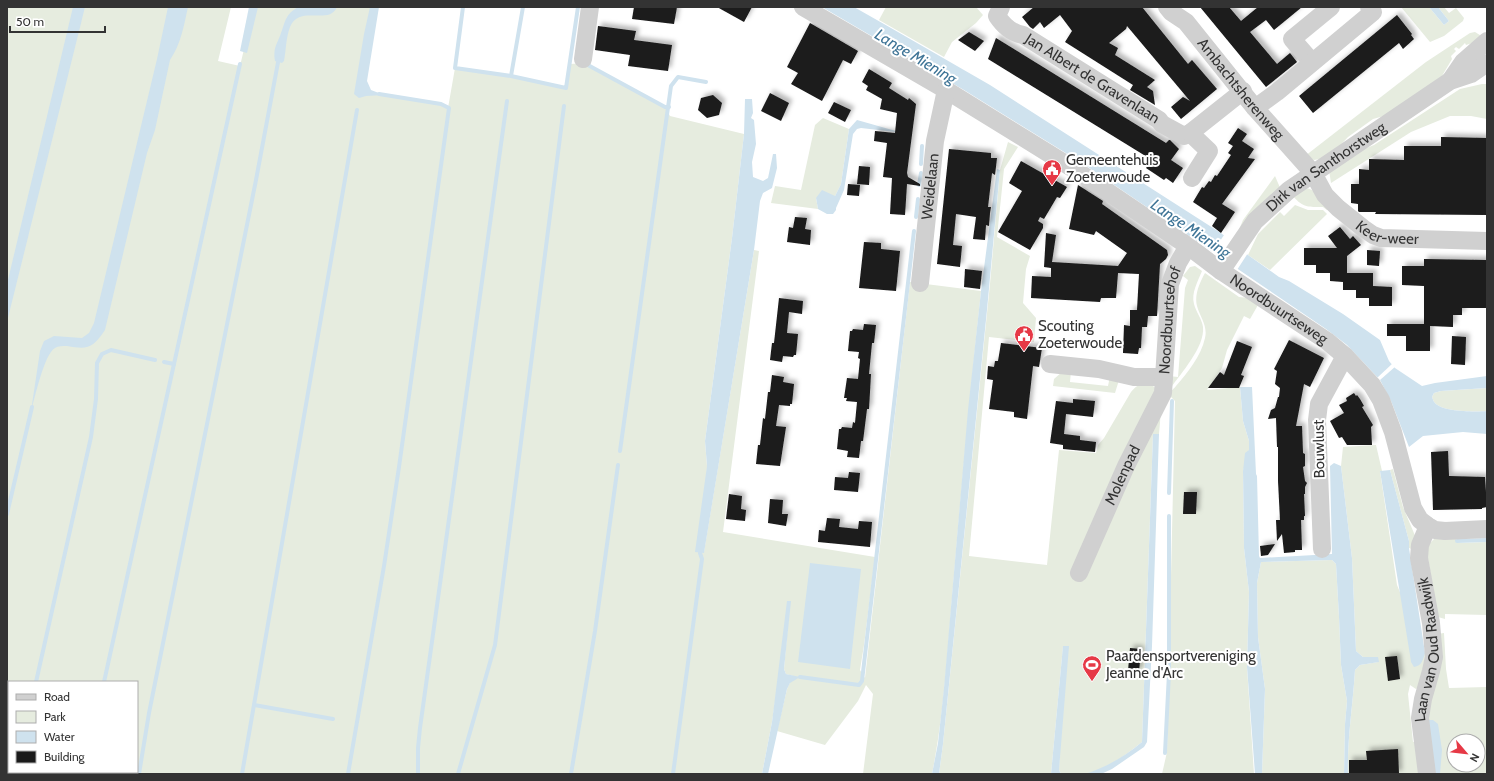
<svg xmlns="http://www.w3.org/2000/svg" width="1494" height="781" font-family="Cabin,sans-serif">
<defs>
<filter id="shadow"><feDropShadow dx="3.5" dy="-3.5" stdDeviation="2" flood-color="#0004"/></filter>
</defs>
<rect width="100%" height="100%" fill="#fff"/>
<g fill="#e6ecdf" fill-rule="evenodd">
<path d="M7,7H231L218,61L240,66L254,7H375L361,91L441,104L448,108L455,68L511,76L566,88L570,64L585,63L665,107L670,116L744,134L732,238L705,441L707,466L704,552L754,250L759,251L723,532L875,557L864,645L860,670L865,678L910,282L981,291C971,386 962,480 954,575C948,641 945,709 932,774H863L873,694L866,685L858,701L825,745L777,731L787,689L793,676L786,674L784,669L790,601L772,722L762,774H7ZM9,682H137V772H9Z"/>
<polygon points="886,7 976,7 983,15 976,23 952,42 944,57 879,20"/>
<polygon points="1401,7 1429,7 1444,25 1449,21 1438,7 1444,7 1449,13 1456,8 1464,18 1463,21 1444,36 1430,42"/>
<polygon points="1475,32 1483,37 1479,41 1466,45 1465,43 1459,49 1456,47 1454,49 1456,51 1451,56 1452,59 1442,76 1391,114 1373,119 1348,137 1332,154 1320,159 1314,160 1305,156 1426,62 1470,33"/>
<polygon points="1482,84 1487,84 1487,119 1471,116 1450,116 1411,132 1331,183 1329,170 1354,153 1374,145 1460,89"/>
<polygon points="823,118 849,129 841,184 835,196 816,198 818,209 771,203 775,186 801,190 815,125"/>
<path d="M1008,142L1018,147L1004,169L997,237L1030,256L1026,269L1023,303L1036,318L1034,342L989,337L969,556L1047,565L1059,450L1096,453L1098,445L1104,438L1131,392C1136,386 1139,384 1147,384C1165,384 1160,423 1159,434H1153L1142,742C1126,755 1107,769 1086,774C1079,775 1069,774 1061,774L1059,770L1063,646L1051,774H939L943,744L990,284L1000,170Z"/>
<polygon points="1275,176 1281,190 1236,237 1243,220"/>
<path d="M1304,188C1316,188 1323,202 1331,210H1327L1323,207C1308,207 1303,208 1292,195Z"/>
<polygon points="1295,205 1308,210 1323,210 1327,214 1270,270 1248,255 1258,234 1280,212 1284,216"/>
<path d="M1195,266L1202,271C1198,281 1191,293 1194,304C1196,312 1202,319 1203,327C1205,347 1181,373 1170,389L1169,376L1178,377L1185,288L1188,280L1183,276L1190,267Z"/>
<path d="M1205,273L1239,297L1249,298L1258,305L1250,319L1244,316L1227,350L1222,368L1207,390L1240,387L1243,421L1249,441V450L1243,471L1244,548L1249,592L1247,667L1254,774H1162L1167,752L1175,401L1171,397H1166C1168,393 1173,390 1176,386C1188,372 1201,356 1205,338C1208,326 1200,317 1197,306C1194,295 1200,282 1205,273Z"/>
<polygon points="1071,371 1070,382 1108,386 1110,376 1119,380 1115,393 1053,386 1054,379 1062,372"/>
<path d="M1487,388V411C1475,412 1443,412 1435,403C1433,401 1433,399 1432,397L1434,393L1441,391Z"/>
<path d="M1376,445L1382,471H1380L1397,585L1425,653L1429,644L1420,687L1416,689L1410,685L1408,694L1413,742L1417,741L1422,774H1348C1347,739 1353,705 1355,670L1360,665L1378,662L1377,657H1363L1356,651L1352,558L1341,466L1343,447Z"/>
<polygon points="1393,469 1403,507 1416,538 1414,550 1409,548 1409,541 1390,470"/>
<polygon points="1435,538 1456,539 1457,543 1487,542 1487,615 1445,614 1445,619 1438,617 1426,547"/>
<polygon points="1332,560 1336,564 1339,617 1341,665 1347,701 1345,724 1344,774 1262,774 1265,689 1258,637 1257,583 1261,562"/>
<path d="M1444,633L1446,669L1449,688L1487,687V774H1440L1424,722L1437,634ZM1454,741H1478V765H1454Z"/>
</g>
<g fill="#cfe2ee">
<polygon points="73,7 85,7 7,322 7,284"/>
<path d="M168,7H188C184,25 181,44 170,60L155,130L147,153L105,330C93,348 88,350 67,346C63,346 58,346 55,348C44,354 35,398 31,411L40,351L44,341L54,336L82,338L89,333L94,323L157,59Z"/>
<polygon points="249,7 258,7 247,53 240,51"/>
<path d="M298,7H337C329,26 299,4 290,27C286,37 286,51 284,61L282,63L275,61C273,47 277,45 281,33C286,20 285,15 298,7Z"/>
<polygon points="370,7 379,7 367,81 371,90 384,95 366,96 359,98 354,94 364,34"/>
<path d="M822,7H854L891,28L990,85L1224,235L1248,255L1279,277L1289,281L1343,314L1380,340L1389,361L1395,368L1422,386L1435,383L1487,376V388L1441,391L1434,393L1432,397C1433,399 1433,401 1435,403C1443,412 1475,412 1487,411V434L1463,432L1423,436L1409,447L1391,401L1380,380L1347,345L1326,329L1082,163L964,90Z"/>
<polygon points="1429,7 1438,7 1449,21 1444,25"/>
<polygon points="745,99 752,99 753,113 751,118 754,120 756,144 752,162 753,177 763,181 768,178 773,154 776,154 777,168 772,188 763,193 760,201 754,250 704,553 695,552 707,466 705,441 732,238 744,134"/>
<polygon points="857,120 896,131 896,132 861,128 857,129 853,134 844,190 836,208 836,210 833,214 827,214 818,209 816,198 822,190 835,196 841,184 849,129"/>
<polygon points="997,169 1000,170 987,310 943,744 939,774 932,774 938,743 944,688 968,410 981,291"/>
<path d="M1240,387H1252L1256,474L1257,476L1259,556L1260,558L1332,554L1330,466L1334,463L1341,466L1352,558L1356,651L1363,657H1378L1379,662L1360,665L1355,670C1353,705 1347,739 1348,774H1344L1345,724L1347,701L1341,665L1339,617L1336,564L1332,560L1261,562L1257,583L1258,637L1265,689L1262,774H1255L1247,667L1249,592L1244,548L1243,471L1245,453L1249,450V441L1243,421Z"/>
<path d="M1153,434H1159L1152,646L1147,742L1144,747L1112,769L1101,774H1085C1107,767 1125,756 1142,742Z"/>
<path d="M1390,470L1409,541V548L1425,653C1423,659 1422,666 1414,667L1411,662L1410,655L1380,471Z"/>
<polygon points="810,563 861,569 850,669 798,662"/>
<polygon points="787,601 791,601 784,669 786,674 800,677 790,683 787,689 768,774 762,774 772,722"/>
<polygon points="1063,646 1069,646 1059,770 1061,774 1051,774"/>
<polygon points="1428,720 1433,720 1438,724 1442,750 1440,774 1433,774"/>
</g>
<g fill="#fff">
<polygon points="1223,232 1248,253 1237,270 1212,253 1224,235 1222,234"/>
<polygon points="1393,363 1396,366 1380,380 1377,378"/>
</g>
<g fill="none" stroke-linecap="round" stroke-linejoin="round">
<g stroke="#cfe2ee" stroke-width="4">
<polyline points="463,7 455,68 511,76 566,88 578,7"/>
<polyline points="586,64 665,107 669,107"/>
<polyline points="511,76 523,7"/>
<polyline points="921,164 922,146"/>
<polyline points="919,185 921,173"/>
<polyline points="916,217 918,199"/>
<polyline points="164,362 174,364"/>
<polyline points="620,451 671,86 678,77 706,82"/>
<polyline points="1169,493 1172,401"/>
<polyline points="7,514 32,407"/>
<polyline points="1457,541 1487,540"/>
<polyline points="800,677 859,685 862,681 914,231"/>
<polyline points="36,682 91,437 96,399 97,363 102,354 111,350 155,360"/>
<polyline points="104,682 240,64"/>
<polyline points="254,705 333,719"/>
<polyline points="1165,753 1169,673 1169,516"/>
<polyline points="15,774 16,772"/>
<polyline points="84,774 85,772"/>
<polyline points="139,774 149,713 256,180 279,57"/>
<polyline points="242,774 357,110"/>
<polyline points="348,774 384,566 399,467 449,108 441,104 379,94"/>
<polyline points="418,774 418,748 420,728 507,101"/>
<polyline points="458,774 495,645 564,106"/>
<polyline points="571,774 595,631 618,465"/>
<polyline points="673,774 702,559 700,553"/>
</g>
</g>
<g fill="#1a1a1a" filter="url(#shadow)">
<polygon points="634,7 677,7 674,24 632,19"/>
<polygon points="717,7 752,7 744,22"/>
<polygon points="1034,7 1142,7 1188,64 1192,60 1217,89 1181,119 1171,107 1183,97 1190,101 1127,26 1126,29 1109,43 1118,48 1115,55 1155,80 1147,87 1153,91 1155,105 1130,90 1133,85 1065,42 1072,31 1060,15 1044,28 1040,22 1033,29 1030,27 1022,17"/>
<polygon points="1200,7 1229,7 1241,21 1258,7 1302,7 1274,30 1266,20 1250,32 1277,64 1290,53 1297,62 1266,87"/>
<polygon points="1397,15 1412,34 1411,35 1414,39 1403,49 1399,43 1313,113 1299,96"/>
<polygon points="810,23 858,51 851,64 843,60 822,101 791,84 798,73 787,67"/>
<polygon points="598,26 636,31 634,40 672,45 668,71 628,66 630,55 595,50"/>
<polygon points="969,32 984,41 975,51 958,40"/>
<polygon points="996,38 1166,143 1169,140 1170,140 1179,149 1171,160 1183,168 1173,183 1166,178 1164,180 1146,168 1152,160 988,59"/>
<polygon points="869,69 892,83 889,88 908,100 909,98 916,104 907,173 908,177 920,184 920,186 907,184 905,215 890,214 892,178 883,177 887,143 874,141 875,131 895,133 897,113 880,109 882,99 866,90 868,86 862,82"/>
<polygon points="770,93 789,103 781,121 761,111"/>
<polygon points="713,95 722,103 719,115 707,118 698,110 701,98"/>
<polygon points="834,102 851,110 845,122 828,113"/>
<polygon points="1238,128 1247,134 1242,141 1254,149 1248,158 1255,159 1222,204 1235,212 1221,233 1212,226 1217,218 1193,202 1202,187 1204,188 1209,181 1211,182 1215,175 1217,176 1231,155 1228,153 1233,146 1228,143"/>
<polygon points="1441,137 1487,138 1487,215 1375,214 1376,212 1359,212 1358,211 1358,204 1351,203 1351,184 1359,184 1359,169 1369,170 1369,159 1404,160 1404,146 1441,146"/>
<polygon points="949,149 991,153 991,158 997,158 995,175 992,173 988,207 991,207 990,213 989,226 986,225 985,240 973,239 976,217 956,214 953,245 962,246 960,267 937,264"/>
<polygon points="1021,161 1067,187 1060,198 1057,197 1044,219 1040,217 1038,221 1043,224 1043,228 1030,250 998,232 1022,191 1009,183"/>
<polygon points="859,166 870,167 869,185 857,184"/>
<polygon points="848,184 860,185 859,196 847,195"/>
<polygon points="1078,185 1103,201 1102,204 1167,250 1168,255 1166,259 1160,264 1157,316 1148,316 1147,327 1142,327 1141,348 1139,348 1138,354 1123,353 1124,325 1130,326 1130,310 1137,310 1139,274 1118,273 1116,298 1101,298 1100,302 1031,298 1032,276 1051,277 1051,267 1051,268 1044,267 1046,233 1056,235 1052,262 1118,266 1127,253 1096,231 1094,235 1069,229"/>
<polygon points="795,217 807,218 805,229 811,230 810,245 787,242 789,227 793,228"/>
<polygon points="1340,227 1350,239 1353,236 1361,245 1347,256 1347,273 1373,273 1373,286 1392,287 1392,306 1369,306 1369,298 1356,298 1356,290 1343,290 1343,282 1330,281 1330,273 1316,273 1316,265 1304,265 1304,248 1337,248 1328,236"/>
<polygon points="864,242 881,243 881,249 900,251 896,291 859,288"/>
<polygon points="1367,250 1380,251 1379,266 1367,265"/>
<polygon points="1424,259 1487,260 1486,308 1462,308 1462,315 1453,315 1453,327 1430,326 1430,351 1406,351 1406,336 1387,336 1387,324 1424,324 1424,286 1402,285 1402,266 1424,266"/>
<polygon points="965,269 982,271 980,289 964,287"/>
<polygon points="779,298 803,301 802,314 789,312 787,333 798,334 796,355 794,355 793,357 783,356 782,362 770,360 772,343 774,343"/>
<polygon points="864,324 876,325 874,343 872,343 869,374 871,374 869,409 867,409 863,441 861,441 859,458 847,457 848,451 837,449 839,429 841,429 842,427 852,428 853,422 855,423 857,402 846,401 847,398 844,398 847,378 858,379 860,359 858,358 859,352 848,351 850,331 852,331 853,329 863,330"/>
<polygon points="1452,336 1466,337 1465,365 1451,364"/>
<polygon points="1289,340 1324,358 1310,387 1304,384 1296,426 1302,426 1303,453 1305,454 1305,466 1303,467 1305,481 1307,483 1305,487 1305,494 1304,494 1305,516 1304,516 1304,520 1301,520 1302,550 1295,550 1295,552 1284,553 1282,534 1277,541 1276,520 1280,520 1278,481 1278,447 1277,447 1276,418 1268,419 1271,410 1275,408 1278,397 1279,397 1280,388 1275,384 1277,371 1274,369"/>
<polygon points="1237,341 1252,347 1241,375 1244,376 1239,388 1208,388 1220,372 1224,375"/>
<polygon points="1001,343 1042,348 1039,367 1033,366 1027,419 1014,417 1014,412 989,409 993,380 987,379 988,366 994,367 995,361 998,361"/>
<polygon points="772,375 784,377 783,382 794,384 792,404 790,404 790,406 779,405 776,426 786,427 780,466 756,464 758,445 760,445 763,418 765,419 768,392 770,392"/>
<polygon points="1354,393 1356,396 1357,395 1360,399 1364,406 1362,407 1373,425 1371,427 1372,445 1347,445 1342,437 1339,438 1330,421 1344,413 1339,405 1347,401 1346,398"/>
<polygon points="1073,399 1095,401 1093,417 1066,414 1064,434 1080,436 1080,440 1096,442 1095,452 1063,449 1063,445 1050,443 1056,401 1073,403"/>
<polygon points="1448,451 1449,476 1485,477 1487,507 1482,508 1482,509 1433,510 1431,452"/>
<polygon points="849,472 860,473 858,492 834,490 835,477 848,478"/>
<polygon points="1184,492 1197,492 1196,514 1183,514"/>
<polygon points="729,494 742,496 741,509 746,510 745,521 726,519"/>
<polygon points="770,499 783,500 782,514 788,514 786,526 768,523"/>
<polygon points="827,518 840,519 839,527 858,529 859,521 872,522 870,547 818,542 819,530 825,531"/>
<polygon points="1275,544 1268,555 1261,556 1260,546"/>
<polygon points="1130,648 1141,649 1139,672 1128,671"/>
<polygon points="1397,656 1400,679 1388,681 1385,657"/>
<polygon points="1398,749 1399,774 1349,773 1349,760 1367,760 1366,751"/>
</g>
<g fill="none" stroke-linecap="round" stroke-linejoin="round">
<g stroke="#d0d0d0" stroke-width="18">
<path id="s1" d="M803,7L946,90L1077,171L1188,246L1221,271L1327,341L1345,356L1372,385L1381,400L1393,432L1413,508L1420,520L1428,526L1435,530L1445,531L1487,529"/>
<path id="s2" d="M1001,7L997,16C1003,25 1011,33 1023,35L1159,120L1162,124L1184,136L1190,133L1243,91"/>
<path id="s3" d="M1167,7L1171,12L1186,22L1255,108L1313,173L1325,195L1338,208L1363,228L1373,235L1381,238L1487,241"/>
<polyline points="583,59 590,7"/>
<polyline points="1312,62 1292,39 1331,7"/>
<polyline points="1450,81 1463,62 1487,41"/>
<polyline points="1255,108 1277,92 1373,12 1369,7"/>
<polyline points="1190,133 1209,151 1192,178"/>
<path id="s4" d="M1221,271L1255,221L1289,190L1450,81L1471,74L1487,63"/>
<path id="s5" d="M920,283L935,141L946,90"/>
<polyline points="1050,364 1099,369 1134,377 1164,377"/>
<polyline points="1322,549 1317,420 1319,404 1345,356"/>
<path id="s6" d="M1079,573L1126,466L1163,393L1170,284L1178,263L1188,246"/>
<path id="s7" d="M1427,774L1420,718L1423,699L1431,671L1434,657L1431,623L1419,558L1420,545L1428,526"/>
</g>
</g>
<defs>
<symbol id="civic-pin" viewBox="-11 -11 22 30"><path d="M0 17L-7.5 6A9.5 9.5 0 1 1 7.5 6Z" fill="#e63946" stroke="#fff"/><path d="M-.6-6.5H3V-4.5H.6V-3L4-1V1h2V6H-6V1h2V-1L-.6-3ZM-1.2 2.5V6h2.4V2.5Z" fill="#fff"/></symbol>
<symbol id="stadium-pin" viewBox="-11 -11 22 30"><path d="M0 17L-7.5 6A9.5 9.5 0 1 1 7.5 6Z" fill="#e63946" stroke="#fff"/><path d="M0-5a6.5 5 0 1 0 0 10a6.5 5 0 1 0 0-10ZM-3.5-1.8h7v3.6h-7Z" fill="#fff"/></symbol>
</defs>
<g fill-rule="evenodd">
<use href="#civic-pin" x="1041" y="158" width="22" height="30"/>
<use href="#civic-pin" x="1013" y="324" width="22" height="30"/>
<use href="#stadium-pin" x="1081" y="654" width="22" height="30"/>
</g>
<g text-anchor="middle" stroke-width="4" stroke-linejoin="round" paint-order="stroke">
<g font-size="15" fill="#333" stroke="#fff">
<text dy="5" stroke="none"><textPath href="#s2" startOffset="125">Jan Albert de Gravenlaan</textPath></text>
<text dy="5" stroke="none"><textPath href="#s3" startOffset="111">Ambachtsherenweg</textPath></text>
<text dy="5" stroke="none"><textPath href="#s4" startOffset="150">Dirk van Santhorstweg</textPath></text>
<text dy="5" stroke="none"><textPath href="#s5" startOffset="97">Weidelaan</textPath></text>
<text dy="5" stroke="none"><textPath href="#s3" startOffset="323">Keer-weer</textPath></text>
<text dy="5" stroke="none"><textPath href="#s1" startOffset="564">Noordbuurtseweg</textPath></text>
<text dy="5" stroke="none"><textPath href="#s6" startOffset="272">Noordbuurtsehof</textPath></text>
<text transform="translate(1319 449) rotate(-91)" y="5">Bouwlust</text>
<text dy="5" stroke="none"><textPath href="#s6" startOffset="107">Molenpad</textPath></text>
<text dy="5" stroke="none"><textPath href="#s7" startOffset="126">Laan van Oud Raadwijk</textPath></text>
</g>
<g font-size="15" fill="#333" stroke="#fff" text-anchor="start">
<text x="1066" y="165">Gemeentehuis<tspan x="1066" dy="17">Zoeterwoude</tspan></text>
<text x="1038" y="331">Scouting<tspan x="1038" dy="17">Zoeterwoude</tspan></text>
<text x="1106" y="661">Paardensportvereniging<tspan x="1106" dy="17">Jeanne d'Arc</tspan></text>
</g>
<g font-size="16" font-style="italic" fill="#3f7597" stroke="#fff">
<text transform="translate(916 56) rotate(31)" y="6">Lange Miening</text>
<text transform="translate(1191 228) rotate(34)" y="6">Lange Miening</text>
</g>
</g>
<rect width="1494" height="781" fill="none" stroke="#333333" stroke-width="16"/>
<rect x="8" y="681" width="130" height="92" fill="#ffffff" stroke="#adadad"/>
<rect x="16" y="694" width="20" height="6" fill="#d0d0d0" stroke="#adadad"/>
<text x="44" y="701" font-size="12" fill="#333333">Road</text>
<rect x="16" y="711" width="20" height="12" fill="#e6ecdf" stroke="#adadad"/>
<text x="44" y="721" font-size="12" fill="#333333">Park</text>
<rect x="16" y="731" width="20" height="12" fill="#cfe2ee" stroke="#adadad"/>
<text x="44" y="741" font-size="12" fill="#333333">Water</text>
<rect x="16" y="751" width="20" height="12" fill="#1a1a1a" stroke="#adadad"/>
<text x="44" y="761" font-size="12" fill="#333333">Building</text>
<g transform="translate(1466 753) rotate(118)"><circle r="19" fill="#ffffff" stroke="#adadad"/>
<path d="M0-3L7 15L0 10L-7 15Z" fill="#e63946"/>
<text y="-6" font-size="11" font-weight="bold" text-anchor="middle" fill="#333333">N</text>
</g>
<path d="M10 26v6h95v-6" fill="none" stroke="#333333" stroke-width="2"/>
<text x="16" y="26" font-size="12" fill="#333333" stroke="#ffffff" stroke-width="3" paint-order="stroke">50 m</text>
</svg>
